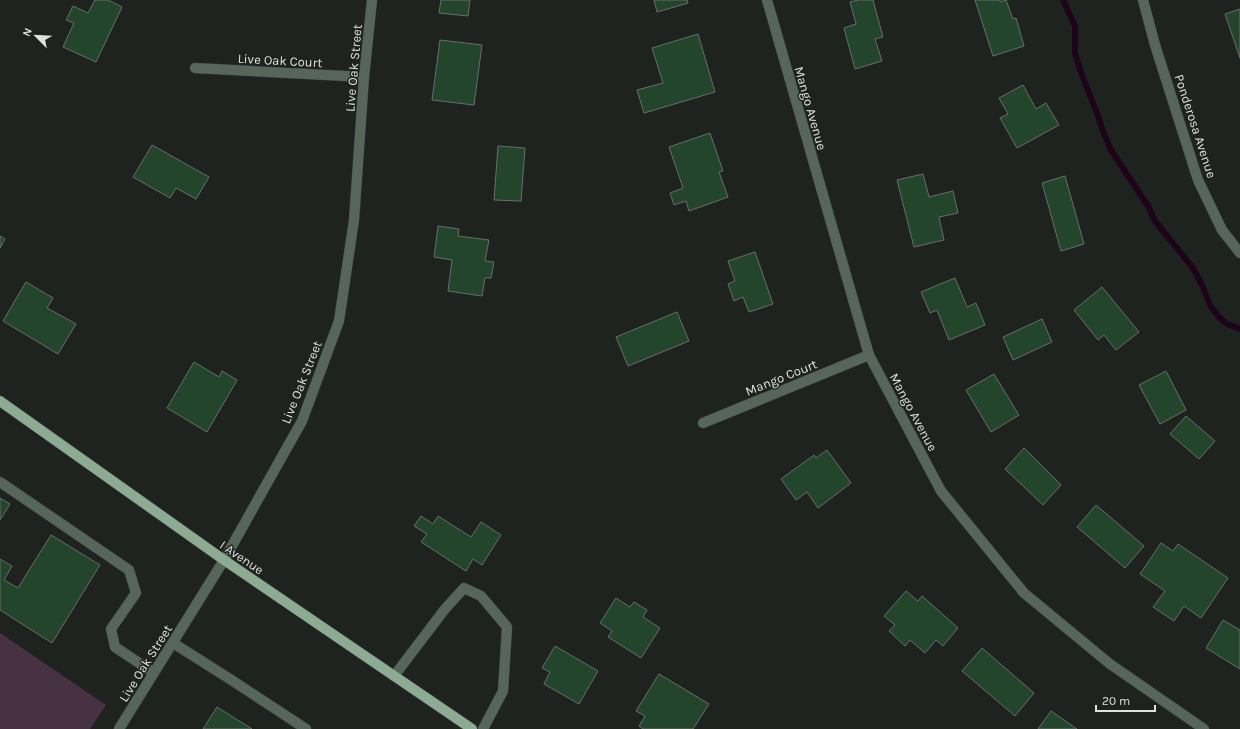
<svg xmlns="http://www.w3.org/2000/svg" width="1240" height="729" font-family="Karla,sans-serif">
<rect width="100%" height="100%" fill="#1f231f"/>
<polygon fill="#463243" points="0,633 106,705 90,729 0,729"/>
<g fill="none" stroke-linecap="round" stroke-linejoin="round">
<polyline stroke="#1d041b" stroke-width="6" points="1063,0 1075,26 1075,53 1082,75 1098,116 1103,131 1111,150 1148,206 1155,221 1193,268 1202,285 1210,305 1219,317 1227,324 1240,329"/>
</g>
<g fill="#23452c" stroke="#696e6a">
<polygon points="95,0 108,0 122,7 96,62 63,47 74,23 66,20 73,6 88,13"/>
<polygon points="441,0 470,0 468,16 439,13"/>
<polygon points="654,0 687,0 688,3 657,12"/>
<polygon points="858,0 873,0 883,37 875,39 882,61 855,69 844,28 856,24 850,2"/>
<polygon points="975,0 1000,0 1000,2 1006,0 1013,19 1016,18 1024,46 993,56"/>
<polygon points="1240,9 1240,58 1225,14"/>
<polygon points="698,34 715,92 644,113 637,90 663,83 652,48"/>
<polygon points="440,40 482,45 474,105 432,100"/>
<polygon points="1023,85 1036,109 1046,103 1059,125 1017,148 1000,118 1008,114 999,98"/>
<polygon points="710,133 723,171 719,172 728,197 689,211 686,201 674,205 670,193 683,188 669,147"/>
<polygon points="152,145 209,177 196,199 176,188 170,198 133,177"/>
<polygon points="498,146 525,148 521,201 494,200"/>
<polygon points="923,174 929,197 953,191 958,213 939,217 944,240 914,247 897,180"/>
<polygon points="1065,176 1084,244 1061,251 1042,183"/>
<polygon points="438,226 459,229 458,236 489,240 485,261 494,262 491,278 485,278 482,296 448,291 452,260 434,257"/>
<polygon points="0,236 5,239 0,248"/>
<polygon points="755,252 773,304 749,312 743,297 734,301 728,284 735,281 728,261"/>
<polygon points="955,278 967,307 976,303 985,325 949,340 937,310 930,313 921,292"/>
<polygon points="26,282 53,298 47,308 76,324 58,354 3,321"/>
<polygon points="1102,287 1139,332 1116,350 1104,335 1098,340 1074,310"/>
<polygon points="677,312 689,341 628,366 616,337"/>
<polygon points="1042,319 1052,342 1013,360 1003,337"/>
<polygon points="194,362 219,377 222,371 237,380 207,432 167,408"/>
<polygon points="1166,371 1186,410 1160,424 1139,385"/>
<polygon points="994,374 1019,415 991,432 966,390"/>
<polygon points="1186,416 1215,441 1199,459 1170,434"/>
<polygon points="1024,448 1061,485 1043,505 1005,469"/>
<polygon points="827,450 851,483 818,508 807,492 796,500 781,479 814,455 816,458"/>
<polygon points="0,498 10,504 0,520"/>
<polygon points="1096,505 1144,546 1125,568 1077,527"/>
<polygon points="421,516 433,524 438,516 471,537 481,522 501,535 482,565 473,559 466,571 421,542 427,534 414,526"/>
<polygon points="51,535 100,565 52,643 0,610 0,559 12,566 4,580 18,588"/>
<polygon points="1161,543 1173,551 1178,544 1228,578 1201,618 1184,606 1174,621 1153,607 1165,591 1140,574"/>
<polygon points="906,591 918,601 922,596 958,628 943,646 936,640 925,653 910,640 905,646 889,631 895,625 884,616"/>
<polygon points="616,598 630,607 634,602 647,610 643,617 660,628 641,658 608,637 612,631 600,623"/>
<polygon points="1223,620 1240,630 1240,669 1206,648"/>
<polygon points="555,646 598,671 579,704 544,684 550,672 542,668"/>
<polygon points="982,648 1034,693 1015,716 962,671"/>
<polygon points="659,674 709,704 693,729 643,729 639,726 645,716 636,711"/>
<polygon points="217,707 252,729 203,729"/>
<polygon points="1051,711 1077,729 1038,729"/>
</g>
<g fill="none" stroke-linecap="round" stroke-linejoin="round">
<defs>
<g id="service">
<polyline points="0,482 129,570 136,593 111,629 115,647 154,673"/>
<polyline points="173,643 233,681 306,729"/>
<polyline points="394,676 445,609 464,588 481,596 507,627 503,691 483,729"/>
</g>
<g id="minor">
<polyline points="767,0 869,355 941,491 1024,593 1110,664 1204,729"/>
<polyline points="1143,0 1155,45 1198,180 1222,230 1240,253"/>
<polyline points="195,68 364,77"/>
<polyline points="703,423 869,355"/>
<polyline points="119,729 224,560 302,421 339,321 354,220 364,77 372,0"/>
</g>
<polyline id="primary" points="0,401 224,560 472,729"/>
</defs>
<use href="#service" stroke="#3a3e3a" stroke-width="11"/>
<use href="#minor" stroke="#3a3e3a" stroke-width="11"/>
<use href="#primary" stroke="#3a3e3a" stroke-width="11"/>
<use href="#service" stroke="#57665a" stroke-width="10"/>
<use href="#minor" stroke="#57665a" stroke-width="10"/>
<use href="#primary" stroke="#8cab92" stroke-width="10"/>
</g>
<g text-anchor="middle" stroke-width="3" stroke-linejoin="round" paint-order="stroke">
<g font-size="13" fill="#dee1de" stroke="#1f231f">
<text transform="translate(280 60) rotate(3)" y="5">Live Oak Court</text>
<text transform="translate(353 68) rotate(-85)" y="5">Live Oak Street</text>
<text transform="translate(811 108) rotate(74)" y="5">Mango Avenue</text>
<text transform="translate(1196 126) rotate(72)" y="5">Ponderosa Avenue</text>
<text transform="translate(781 377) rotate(-22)" y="5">Mango Court</text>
<text transform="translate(301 382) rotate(-68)" y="5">Live Oak Street</text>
<text transform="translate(914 412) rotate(62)" y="5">Mango Avenue</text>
<text transform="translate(242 557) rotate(34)" y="5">I Avenue</text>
<text transform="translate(145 663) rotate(-58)" y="5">Live Oak Street</text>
</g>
</g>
<g transform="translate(36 36) rotate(294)" stroke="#1f231f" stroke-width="3" paint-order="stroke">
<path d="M0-3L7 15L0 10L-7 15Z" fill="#dee1de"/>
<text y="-6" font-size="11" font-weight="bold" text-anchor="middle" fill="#dee1de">N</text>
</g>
<path d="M1096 705v6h59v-6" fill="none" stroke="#dee1de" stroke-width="2"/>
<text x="1102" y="705" font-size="12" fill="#dee1de" stroke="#1f231f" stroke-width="3" paint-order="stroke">20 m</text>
</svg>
